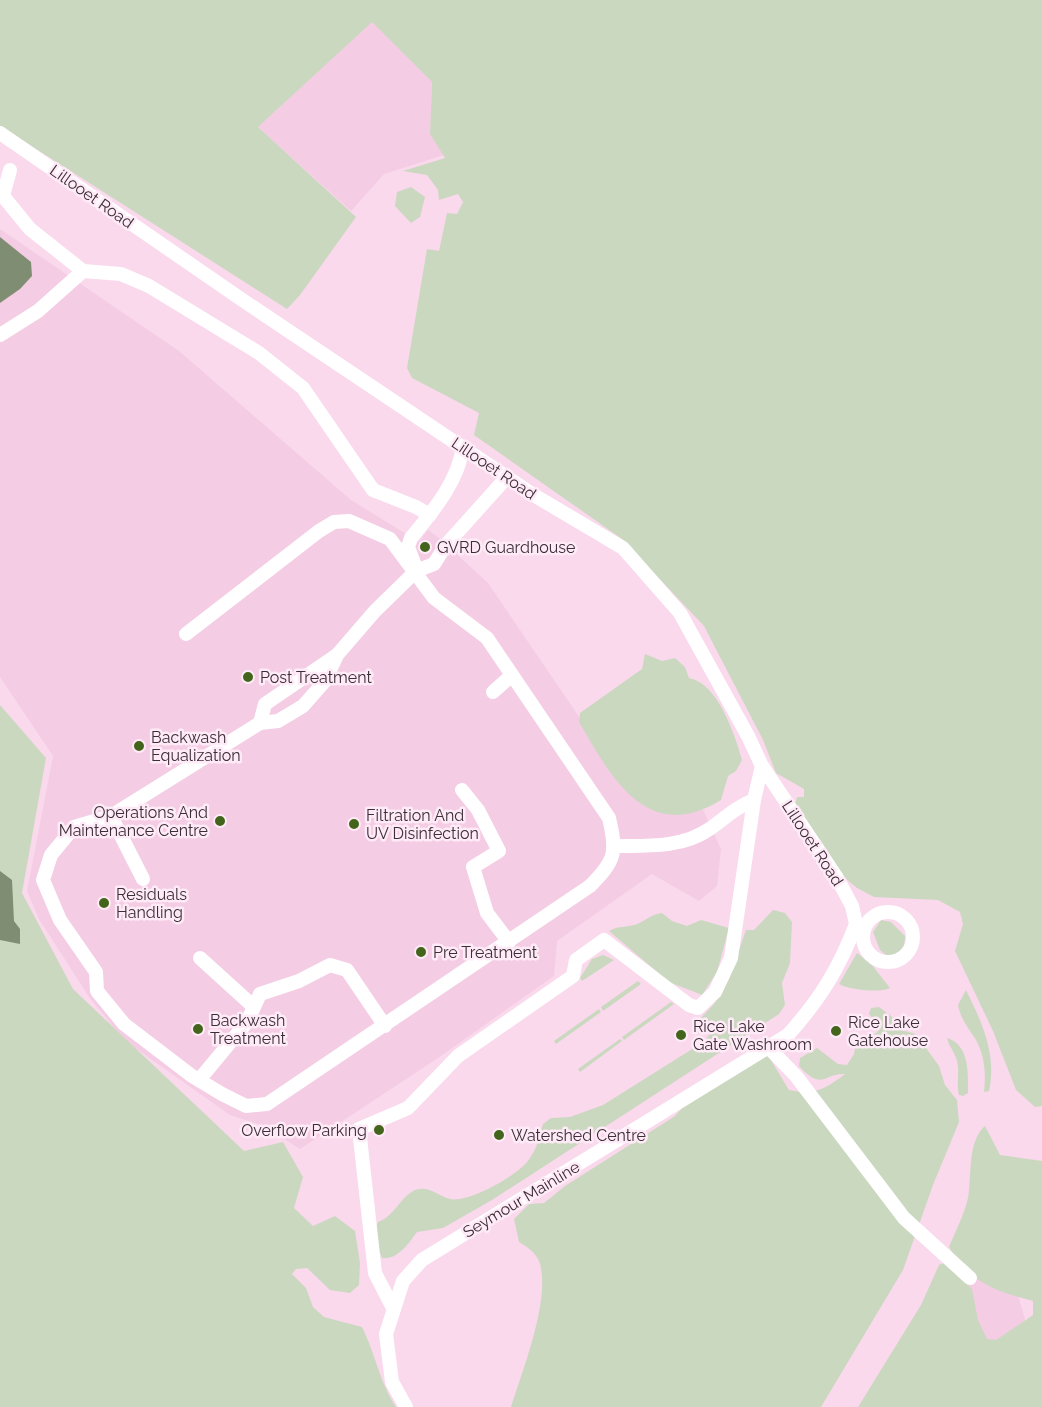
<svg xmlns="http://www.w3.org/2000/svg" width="1042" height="1407" font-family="Raleway,sans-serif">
<rect width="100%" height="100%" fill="#fad9ed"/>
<g fill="#f4cce4">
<polygon points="372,21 432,82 430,133 444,155 384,174 351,211 258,127"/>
<polygon points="0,229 179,351 351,500 419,542 428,530 439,538 488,583 586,727 700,803 721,849 717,886 699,901 652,874 557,941 554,976 438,1058 300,1149 264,1126 230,1115 124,1040 89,997 39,919 27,891 53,756 0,677"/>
<polygon points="956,1265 1010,1268 1025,1319 1015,1358 979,1373"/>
</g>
<g fill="#cbd8c0">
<polygon points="0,0 1042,0 1042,1106 1035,1107 1016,1090 993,1031 955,951 963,924 960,912 938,900 874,897 857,888 840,874 795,805 797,797 804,797 804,789 776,773 763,740 704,626 622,539 474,435 479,413 412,378 407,368 427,249 439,251 447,213 457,214 463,202 458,194 439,200 438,190 427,175 403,171 445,158 430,134 432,82 372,22 258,127 356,217 300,295 287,309 0,126"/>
<polygon points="411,187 425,197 420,217 411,223 395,206 397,192"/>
<path d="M645,654L662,661L675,658L685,667L689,678C718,683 735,735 742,760L736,771L728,776L721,800C648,845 612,779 579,722L580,713L642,669Z"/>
<path d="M0,705L46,758L22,893L73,989L244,1151L283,1142L303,1177L294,1208L313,1226L335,1216L355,1231L360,1263L359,1285L350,1293L330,1290L307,1268L296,1269L292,1274L306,1288L313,1307L324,1317L362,1327C376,1355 379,1381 396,1407H0Z"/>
<path d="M773,910L785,913L792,922L790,963L782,983L785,1005L779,1014L492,1200L443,1228L417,1232C409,1243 398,1260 382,1258C377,1245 372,1235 378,1222C395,1216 400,1197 415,1190C428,1185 439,1196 450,1199C468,1203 516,1176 527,1162C537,1150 539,1138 543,1124L551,1118L570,1117L603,1105L705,1041L715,1026L713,1024L702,1028L698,1021L714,1004L729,979L746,930H754Z"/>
<path d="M662,913L672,921L687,926L701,920L729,928L717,972L702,995L669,982L609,931C619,925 625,928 634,925C645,922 650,914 662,913Z"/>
<polygon points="881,920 891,922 905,936 904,948 899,953 887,956 880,950 873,932"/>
<path d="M857,953L872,965L890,988C879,993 850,990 839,984Z"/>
<polygon points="603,955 614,960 582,981 580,978 592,959"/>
<polygon points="638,981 641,984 603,1011 601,1007"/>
<path d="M966,990C982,1022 997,1055 989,1091L984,1092C986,1074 985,1057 976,1040C968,1027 961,1020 958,1005Z"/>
<polygon points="671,1002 674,1004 624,1040 622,1037"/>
<path d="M879,1007L891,1016L901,1030L916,1034L939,1066L945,1085L957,1100L959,1122L933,1185L903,1270L821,1407H511C522,1371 552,1297 539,1261C535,1252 527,1247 519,1242L514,1219L529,1204L544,1203L565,1186L675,1116L705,1082L760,1053L769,1057L789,1090C814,1095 824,1090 845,1074C823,1073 823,1092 799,1066L800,1058L817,1048L838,1064L847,1065L854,1054L856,1043L873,1036L881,1028L869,1014L871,1008Z"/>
<polygon points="599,1009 601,1012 556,1044 554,1041"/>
<path d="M947,1038C970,1045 968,1074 968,1093L963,1096L959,1095C956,1084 960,1072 957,1061C955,1052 949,1047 947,1038Z"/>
<polygon points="620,1039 622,1041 580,1072 578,1069"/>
<path d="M985,1126L1000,1155L1042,1161V1407H858L921,1305L939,1265L946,1262L972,1289L978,1320L987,1339L996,1340L1033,1315V1301C995,1291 970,1283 949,1247C955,1232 964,1215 968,1198C972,1177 967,1141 985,1126Z"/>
</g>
<g fill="#7f8e72">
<polygon points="0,237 31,262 32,276 20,289 0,303"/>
<polygon points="0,871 12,880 14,921 20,929 20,944 0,940"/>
</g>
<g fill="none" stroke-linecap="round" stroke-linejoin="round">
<g stroke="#fff" stroke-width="14">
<polyline points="0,133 241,299 532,494 623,548 680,613 748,736 762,766 837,878 852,906 856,924"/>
<polyline points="10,170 3,196 30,229 83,271"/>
<polyline points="0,335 38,311 83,271 121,274 149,286 259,353 303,388 373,490 416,507 430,515"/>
<path d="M414,563L408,547L411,538C433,511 458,482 463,447"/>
<path d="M186,634L319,531L334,522L349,521L390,539L434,598L487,638L609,818C617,852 616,860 590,886L267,1104L246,1106L222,1094L192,1076L124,1024L97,991L96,972L60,920L43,880L51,855L74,827L111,816L260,723L278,721L303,706L325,681L337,655L375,611L416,571L434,564L446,545L507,477"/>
<polyline points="493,692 512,675"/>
<polyline points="260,723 265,704 337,655"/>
<polyline points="462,790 478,810 499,851 473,867 487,913 509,942"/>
<polyline points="111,816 143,879"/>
<path d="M616,846C648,846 683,848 711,828C728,816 733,809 754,800"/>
<circle cx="888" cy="937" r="25"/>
<polyline points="200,958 254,1007"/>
<polyline points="769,1048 796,1076 904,1218 970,1278"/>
<polyline points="199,1080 247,1022 260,994 299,981 330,965 347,970 385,1026"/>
<polyline points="393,1308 375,1273 359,1129 408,1108 458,1056 573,976 576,960 604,940 689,1005 698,1008 715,992 731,958 754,800 762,766"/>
<path d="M406,1407L392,1382L386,1334L403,1281L422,1260L788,1035C820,999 839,969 856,924"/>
</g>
</g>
<g fill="#43651b" stroke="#ffebf7" stroke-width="2">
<circle cx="425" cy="547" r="6"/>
<circle cx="248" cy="677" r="6"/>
<circle cx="139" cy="746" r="6"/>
<circle cx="220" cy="821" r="6"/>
<circle cx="354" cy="824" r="6"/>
<circle cx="104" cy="903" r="6"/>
<circle cx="421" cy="952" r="6"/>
<circle cx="198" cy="1029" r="6"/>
<circle cx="836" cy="1031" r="6"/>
<circle cx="681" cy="1035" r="6"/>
<circle cx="379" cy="1130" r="6"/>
<circle cx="499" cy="1135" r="6"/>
</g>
<g text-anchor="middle" stroke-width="5" stroke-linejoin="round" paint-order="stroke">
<g font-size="16" fill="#3b2e36" stroke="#ffebf7">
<text transform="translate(92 196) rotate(35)" y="6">Lillooet Road</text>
<text transform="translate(494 468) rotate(34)" y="6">Lillooet Road</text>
<text transform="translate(813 843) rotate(57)" y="6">Lillooet Road</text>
<text transform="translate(521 1199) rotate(-31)" y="6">Seymour Mainline</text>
</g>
<g font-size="16" fill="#3b2e36" stroke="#ffebf7" text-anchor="start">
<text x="437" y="553">GVRD Guardhouse</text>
<text x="260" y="683">Post Treatment</text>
<text x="151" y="743">Backwash<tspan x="151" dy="18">Equalization</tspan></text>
<text x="208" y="818" text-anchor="end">Operations And<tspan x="208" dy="18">Maintenance Centre</tspan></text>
<text x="366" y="821">Filtration And<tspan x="366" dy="18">UV Disinfection</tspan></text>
<text x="116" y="900">Residuals<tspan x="116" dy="18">Handling</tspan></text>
<text x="433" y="958">Pre Treatment</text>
<text x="210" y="1026">Backwash<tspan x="210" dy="18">Treatment</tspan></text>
<text x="848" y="1028">Rice Lake<tspan x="848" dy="18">Gatehouse</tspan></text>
<text x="693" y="1032">Rice Lake<tspan x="693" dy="18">Gate Washroom</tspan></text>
<text x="367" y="1136" text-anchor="end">Overflow Parking</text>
<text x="511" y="1141">Watershed Centre</text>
</g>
</g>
</svg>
